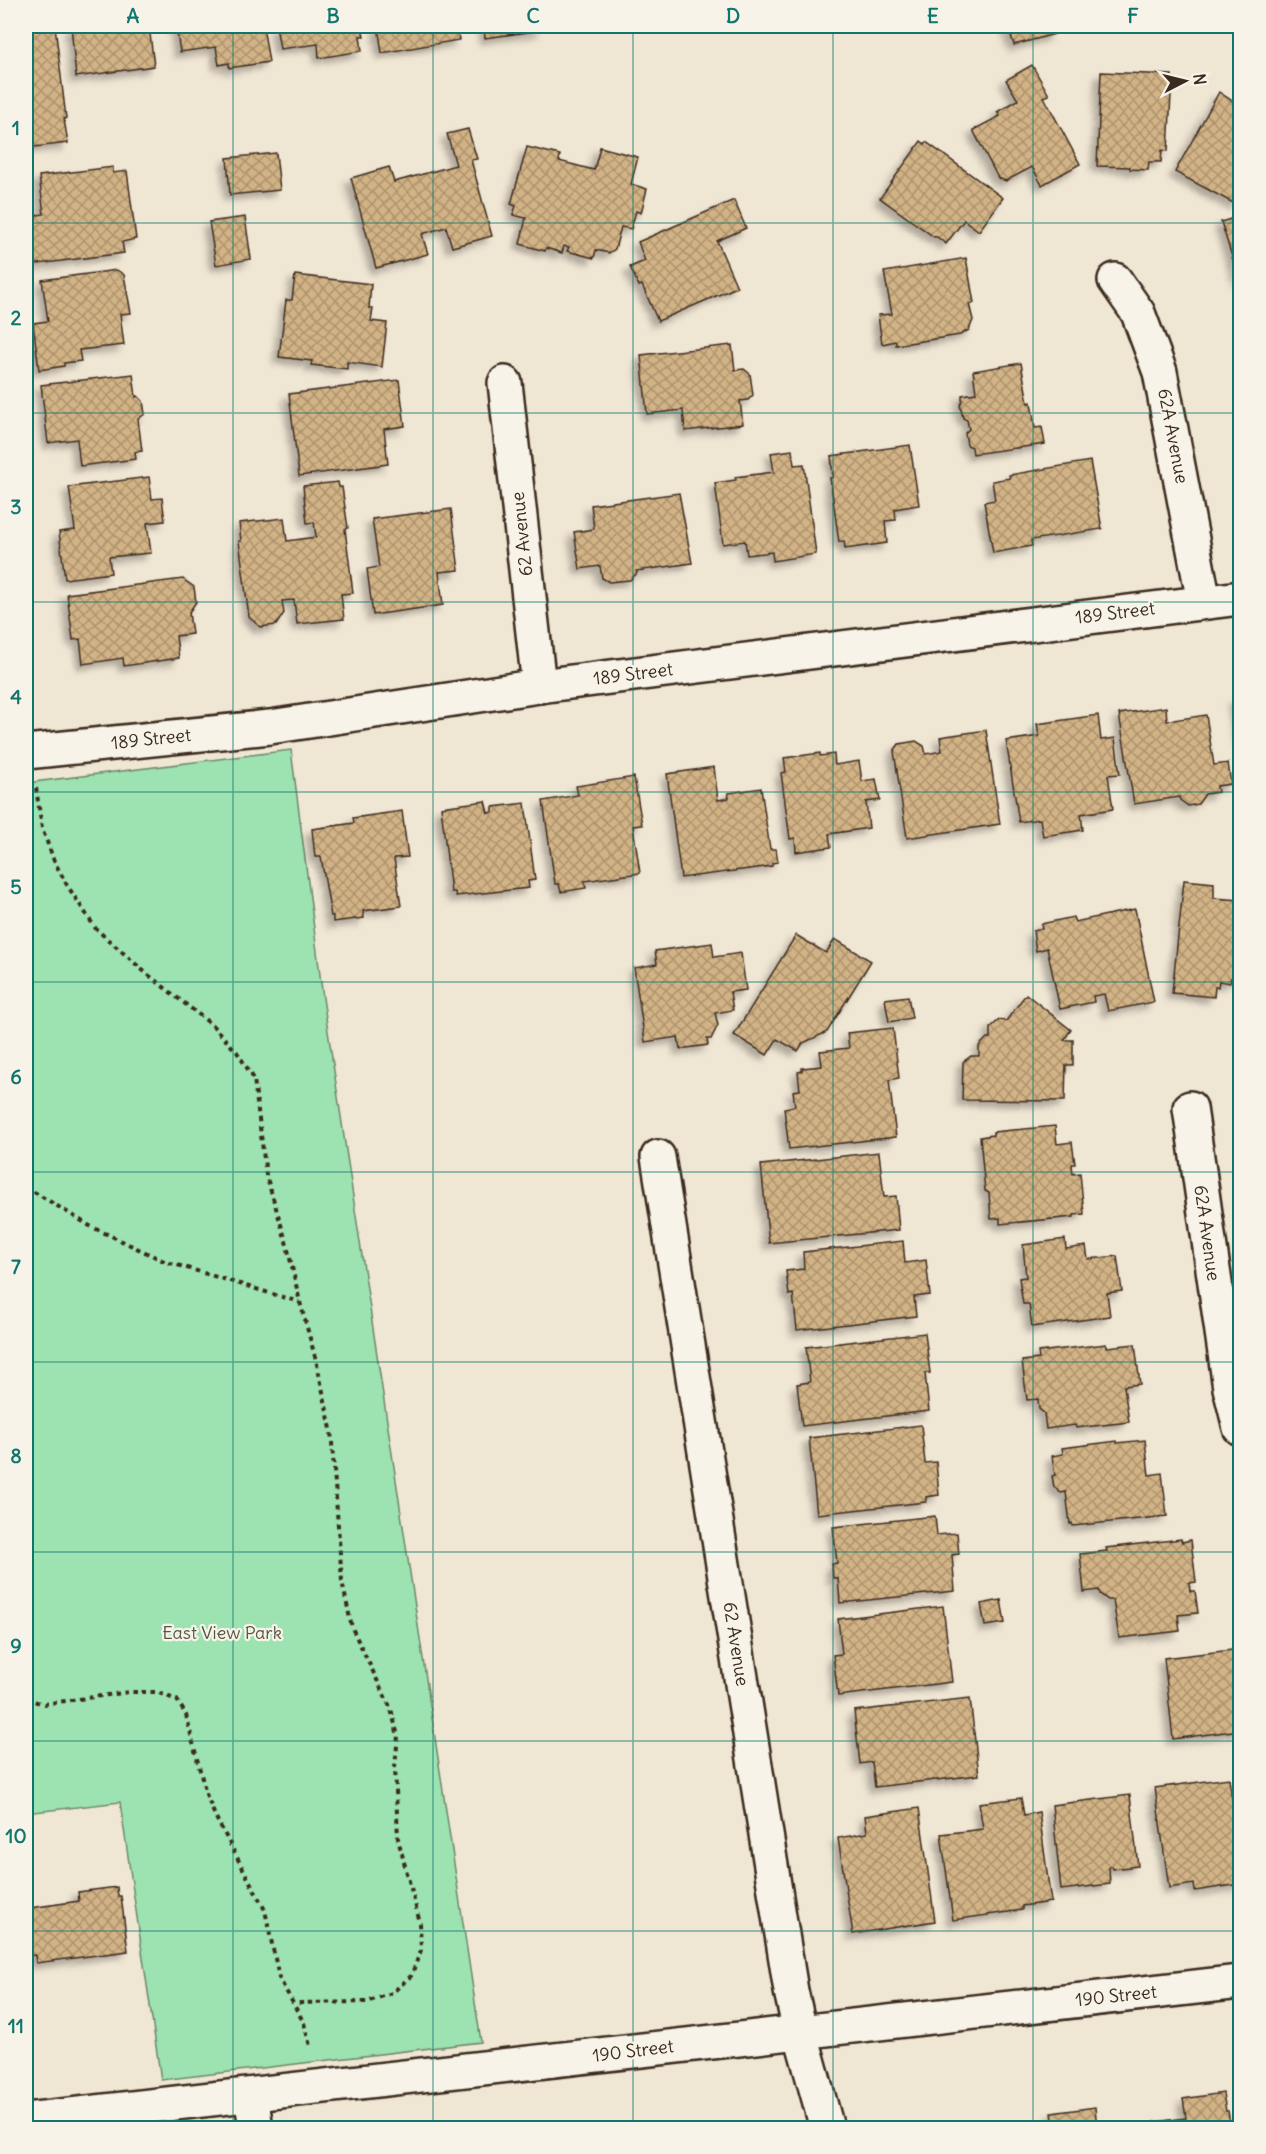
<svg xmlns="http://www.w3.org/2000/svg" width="1266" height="2154" font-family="Delius,sans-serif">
<defs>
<pattern id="building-cross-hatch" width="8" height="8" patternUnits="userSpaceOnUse" patternTransform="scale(1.5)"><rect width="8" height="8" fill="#d2b386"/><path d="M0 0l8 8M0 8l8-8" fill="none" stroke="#ac926d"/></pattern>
<filter id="shadow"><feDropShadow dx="-5.5" dy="5.5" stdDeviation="3" flood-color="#0004"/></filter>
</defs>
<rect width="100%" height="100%" fill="#f0e6d4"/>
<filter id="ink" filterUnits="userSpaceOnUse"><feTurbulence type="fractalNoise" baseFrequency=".0167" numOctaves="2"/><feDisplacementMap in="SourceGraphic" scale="12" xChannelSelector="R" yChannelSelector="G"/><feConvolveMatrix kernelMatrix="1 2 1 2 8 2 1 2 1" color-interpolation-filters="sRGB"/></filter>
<g filter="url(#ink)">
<polygon fill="#9ce3b1" stroke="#6c8668" stroke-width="1.5" points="291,750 323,998 481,2042 161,2080 120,1802 26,1813 26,783"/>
<g fill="url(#building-cross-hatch)" stroke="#3b2a1e" stroke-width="1.5" filter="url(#shadow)">
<polygon points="26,26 55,26 66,118 64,119 68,143 26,148"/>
<polygon points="71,26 149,26 154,66 76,77"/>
<polygon points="176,26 263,26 269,62 229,68 229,63 219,65 216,47 180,52"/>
<polygon points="276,26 362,26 364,36 360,36 362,51 319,58 318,44 280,49"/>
<polygon points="378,26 457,26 459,40 382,53"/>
<polygon points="484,26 542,26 543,30 485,38"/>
<polygon points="1008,26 1053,26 1055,34 1014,45"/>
<polygon points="1032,65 1049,95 1044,97 1080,164 1042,185 1032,167 1006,181 998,178 973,130 1000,116 997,112 1018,100 1006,80"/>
<polygon points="1101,72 1172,75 1168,151 1162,150 1161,162 1149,162 1148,170 1130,169 1130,167 1097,166"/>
<polygon points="1219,92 1240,106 1240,194 1235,204 1175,172"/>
<polygon points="468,129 477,159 471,160 492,236 452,247 446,227 422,234 428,254 376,268 351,178 389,167 394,182 456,165 447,134"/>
<polygon points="921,141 925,144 926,142 1003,198 979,231 964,220 946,244 937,237 934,237 880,198"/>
<polygon points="527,147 560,155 559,161 594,170 600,147 638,157 631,184 647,189 641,213 636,211 631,229 621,227 615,249 609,253 596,250 594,258 567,251 569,247 564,246 562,253 546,248 545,251 520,244 526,218 513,215 516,206 511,204"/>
<polygon points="276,153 280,190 230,195 227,158"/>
<polygon points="113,167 113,173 127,171 136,239 122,242 124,253 30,265 26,217 44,214 39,176"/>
<polygon points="734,200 746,228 717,241 737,287 658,321 642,285 639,286 630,267 645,261 638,242"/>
<polygon points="1240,216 1240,282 1221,222"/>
<polygon points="245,217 251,259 216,265 209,222"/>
<polygon points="966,258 974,303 969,304 973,320 969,330 960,335 896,345 896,341 882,344 878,315 892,314 884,272"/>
<polygon points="117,270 124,275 131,313 120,314 124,345 79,350 81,361 64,363 64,366 39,370 33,323 48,321 42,280"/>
<polygon points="295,275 371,284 369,308 373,308 371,321 387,323 382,367 347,362 347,369 311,365 312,361 279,357 286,300 292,300"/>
<polygon points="732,345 735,370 744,369 750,374 753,395 748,400 740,401 743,424 685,431 683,410 647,414 641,355"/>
<polygon points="1021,363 1028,403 1031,402 1035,428 1042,427 1045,444 973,454 972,447 967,445 965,433 969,429 967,420 963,418 960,405 962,401 962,395 976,393 973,371"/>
<polygon points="133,374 136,397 138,396 143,401 145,414 138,419 142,451 135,452 136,459 80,466 77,439 48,443 41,385"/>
<polygon points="399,380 405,426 384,429 388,464 299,476 289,394"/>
<polygon points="910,445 919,505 895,509 896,520 885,521 887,543 845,549 844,541 839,542 830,478 833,477 831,456"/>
<polygon points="792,450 794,465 804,464 816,554 773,561 772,552 747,555 745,541 723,544 715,483 736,480 735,477 774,472 771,453"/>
<polygon points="1090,461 1102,529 1031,540 1032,546 993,553 984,502 995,500 992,481 1010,478 1009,475"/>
<polygon points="149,477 152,499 162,498 165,521 147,523 151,553 109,557 111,573 65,579 59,532 75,530 69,487"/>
<polygon points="338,482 339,487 342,487 348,528 345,529 353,593 341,594 344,619 297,624 294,600 282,601 284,613 276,625 260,627 249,617 239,541 241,541 239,523 284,518 287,541 316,537 314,522 307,523 303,486"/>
<polygon points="679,493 692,563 636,571 637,573 630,580 609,582 602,578 600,566 580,569 574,532 594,529 591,505"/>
<polygon points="451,509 459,570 439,572 443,605 373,615 367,569 379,567 372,519"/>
<polygon points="183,579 194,587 196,602 189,612 192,634 176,636 179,658 124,666 123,658 83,664 80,639 73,640 67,594"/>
<polygon points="1240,699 1240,741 1234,700"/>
<polygon points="1166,707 1167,721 1206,715 1214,765 1228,763 1231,784 1217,786 1218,792 1205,794 1198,804 1188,806 1180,800 1179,797 1134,804 1119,714"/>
<polygon points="1098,715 1101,740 1115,738 1120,774 1108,775 1113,809 1081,814 1083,830 1043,836 1040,819 1019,822 1006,741 1039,736 1037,724"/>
<polygon points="986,730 1000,824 907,838 894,751 899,744 916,741 924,746 926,754 942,751 940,737"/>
<polygon points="820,753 820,756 834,754 835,765 859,761 862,781 876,779 880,800 866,802 869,828 829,834 831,847 796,852 795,838 790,839 781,773 786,772 784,758"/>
<polygon points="714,767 718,800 729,798 728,793 761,788 770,849 776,849 778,862 772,863 772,866 681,878 667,774"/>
<polygon points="634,777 642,825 633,826 640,873 584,881 586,888 561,892 559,884 555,884 543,801 578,795 576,786"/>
<polygon points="485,801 488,813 493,812 493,807 525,803 535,880 528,881 529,888 456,896 455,892 451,892 441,807"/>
<polygon points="402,811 408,857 394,858 401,906 363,911 364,918 333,922 333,916 331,916 321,857 315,857 312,829 354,823 353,818"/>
<polygon points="1184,880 1214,883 1214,898 1240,900 1240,979 1231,978 1230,983 1219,981 1218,987 1215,987 1214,997 1172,993"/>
<polygon points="1135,909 1154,1002 1108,1011 1104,994 1093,996 1094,1002 1060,1009 1047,948 1036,951 1033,931 1042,929 1041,924 1073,917 1075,922"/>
<polygon points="796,935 826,953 835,939 871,961 827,1032 803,1043 798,1051 777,1039 767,1055 734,1035"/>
<polygon points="712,943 714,957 741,953 746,990 730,992 733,1010 715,1013 718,1025 711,1039 707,1039 708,1045 680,1049 678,1037 645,1042 634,968 657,964 655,951"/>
<polygon points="1026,994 1071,1030 1064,1040 1073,1040 1073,1065 1066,1065 1065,1101 962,1100 963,1062 971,1056 979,1056 979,1046 987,1038 990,1038 990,1028 999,1020 1006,1021"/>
<polygon points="908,996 912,1018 889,1022 885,999"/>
<polygon points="893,1028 899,1078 889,1080 896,1137 789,1149 784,1108 795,1106 793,1091 800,1090 798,1072 802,1071 802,1068 822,1066 820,1051 849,1048 847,1033"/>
<polygon points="1055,1126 1057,1144 1072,1142 1075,1164 1072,1164 1073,1174 1080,1173 1084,1214 1074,1215 1074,1217 1000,1224 1000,1218 991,1219 989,1193 985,1191 980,1137 993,1135 993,1132"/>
<polygon points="879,1152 884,1197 896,1196 899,1230 769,1243 761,1165"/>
<polygon points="1065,1239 1066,1249 1086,1246 1088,1259 1117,1256 1122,1291 1107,1293 1110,1316 1032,1327 1029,1304 1023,1304 1019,1278 1026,1277 1023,1245"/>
<polygon points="903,1241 905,1263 926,1260 930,1295 914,1297 916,1316 797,1330 793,1294 789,1295 786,1271 804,1269 803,1252"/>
<polygon points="925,1333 930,1373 925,1373 929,1411 802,1426 797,1384 810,1382 806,1347"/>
<polygon points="1106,1344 1107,1347 1135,1344 1140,1384 1124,1386 1129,1422 1076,1428 1075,1425 1046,1429 1044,1413 1039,1409 1038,1399 1027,1400 1022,1361 1039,1359 1038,1352"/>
<polygon points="921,1425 925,1463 936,1462 939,1495 926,1497 926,1502 817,1514 809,1438"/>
<polygon points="1145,1440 1149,1475 1162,1473 1167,1516 1073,1526 1072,1523 1070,1524 1066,1492 1061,1493 1054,1487 1052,1476 1055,1475 1052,1456 1063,1454 1062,1448 1117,1441 1117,1443"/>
<polygon points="935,1516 937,1535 957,1533 959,1554 952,1555 955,1591 840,1603 838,1578 833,1578 832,1564 837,1563 833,1527"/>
<polygon points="1181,1539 1182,1542 1191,1540 1196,1582 1189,1583 1190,1591 1195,1591 1198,1613 1178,1615 1180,1631 1119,1638 1113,1600 1108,1600 1100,1594 1099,1590 1084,1592 1080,1554 1107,1551 1106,1548"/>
<polygon points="1001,1600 1005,1623 985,1626 981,1604"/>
<polygon points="943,1606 952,1682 838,1696 833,1655 842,1654 838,1619"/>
<polygon points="1240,1649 1240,1730 1173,1739 1164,1658"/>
<polygon points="970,1698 979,1775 875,1787 872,1762 860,1764 854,1711"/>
<polygon points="1229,1778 1240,1856 1240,1884 1195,1891 1194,1884 1169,1888 1155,1788"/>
<polygon points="1130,1795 1138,1866 1113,1869 1112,1866 1109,1867 1110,1884 1061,1890 1052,1805"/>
<polygon points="1021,1798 1024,1815 1039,1812 1051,1902 1022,1906 1022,1910 953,1920 941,1834 983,1829 979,1803"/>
<polygon points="919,1808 935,1921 853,1934 838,1838 867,1833 865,1816"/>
<polygon points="117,1887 118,1896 121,1896 128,1951 36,1963 35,1955 26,1956 26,1912 30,1912 30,1908 79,1901 78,1892"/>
<polygon points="1223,2093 1226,2111 1228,2111 1231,2128 1156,2128 1155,2122 1186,2118 1183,2099"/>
<polygon points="1095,2107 1097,2128 1054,2128 1052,2113"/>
</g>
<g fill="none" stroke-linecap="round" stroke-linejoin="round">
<defs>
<g id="minor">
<polyline points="1115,280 1138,313 1160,372 1204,602"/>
<polyline points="505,383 539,686"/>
<polyline points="26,752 270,727 539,686 1240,598"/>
<polyline points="1190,1108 1230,1388 1240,1428"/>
<polyline points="658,1157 791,1991 800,2031 827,2128"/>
<polyline points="251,2095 256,2128"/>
<polyline points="26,2120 1240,1982"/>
</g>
</defs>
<use href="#minor" stroke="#3b2a1e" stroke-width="38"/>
<g stroke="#3b2a1e" stroke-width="4" stroke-dasharray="4.5 4.5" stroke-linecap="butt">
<polyline points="36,788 42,828 54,861 67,885 96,929 146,973 212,1025 237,1052 254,1079 266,1175 286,1241 300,1302 317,1364 331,1429 342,1581 352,1628 391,1709 398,1736 395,1766 398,1839 420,1923 421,1950 411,1976 392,1993 367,2002 295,2003"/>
<polyline points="26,1187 90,1226 164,1261 299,1302"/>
<polyline points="26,1699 44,1704 129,1692 156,1692 177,1700 186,1715 206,1794 215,1816 265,1910 279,1978 304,2023 310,2046"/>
</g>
<use href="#minor" stroke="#f7f3e8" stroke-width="33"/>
</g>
</g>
<path fill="none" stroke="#0f766e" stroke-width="1.5" stroke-opacity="0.55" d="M233,26V2128M433,26V2128M633,26V2128M833,26V2128M1033,26V2128M26,223H1240M26,413H1240M26,602H1240M26,792H1240M26,982H1240M26,1172H1240M26,1362H1240M26,1552H1240M26,1741H1240M26,1931H1240"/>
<g text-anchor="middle" stroke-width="4.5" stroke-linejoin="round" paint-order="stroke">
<g font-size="18" fill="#3b2a1e" stroke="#f7f3e8">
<text transform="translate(1173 436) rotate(79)" y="6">62A Avenue</text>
<text transform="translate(522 534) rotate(-96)" y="6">62 Avenue</text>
<text transform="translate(1115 613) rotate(-7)" y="6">189 Street</text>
<text transform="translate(633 674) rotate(-7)" y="6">189 Street</text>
<text transform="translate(151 739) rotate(-6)" y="6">189 Street</text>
<text transform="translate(1207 1233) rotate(82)" y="6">62A Avenue</text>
<text transform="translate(736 1644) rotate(81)" y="6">62 Avenue</text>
<text transform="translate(1116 1996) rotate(-6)" y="6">190 Street</text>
<text transform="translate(633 2051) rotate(-7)" y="6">190 Street</text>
</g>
<g font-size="18" fill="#535843" stroke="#f7f3e8">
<text x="222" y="1639">East View Park</text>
</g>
</g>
<rect width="1266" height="2154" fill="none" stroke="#f7f3e8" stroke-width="66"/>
<g transform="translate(1185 81) rotate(83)" stroke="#f7f3e8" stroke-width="4.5" paint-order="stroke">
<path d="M0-4.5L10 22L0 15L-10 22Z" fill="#3b2a1e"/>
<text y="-9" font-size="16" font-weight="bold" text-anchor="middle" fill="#3b2a1e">N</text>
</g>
<rect x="33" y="33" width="1200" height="2088" fill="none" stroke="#0f766e" stroke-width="2"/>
<g font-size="20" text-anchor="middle" font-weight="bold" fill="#0f766e">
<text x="133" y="23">A</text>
<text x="333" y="23">B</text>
<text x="533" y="23">C</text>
<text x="733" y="23">D</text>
<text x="933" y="23">E</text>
<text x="1133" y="23">F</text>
<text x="16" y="135">1</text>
<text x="16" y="325">2</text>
<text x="16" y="514">3</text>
<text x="16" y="704">4</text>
<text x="16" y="894">5</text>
<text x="16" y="1084">6</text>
<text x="16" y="1274">7</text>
<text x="16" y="1463">8</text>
<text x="16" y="1653">9</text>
<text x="16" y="1843">10</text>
<text x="16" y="2033">11</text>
</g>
</svg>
